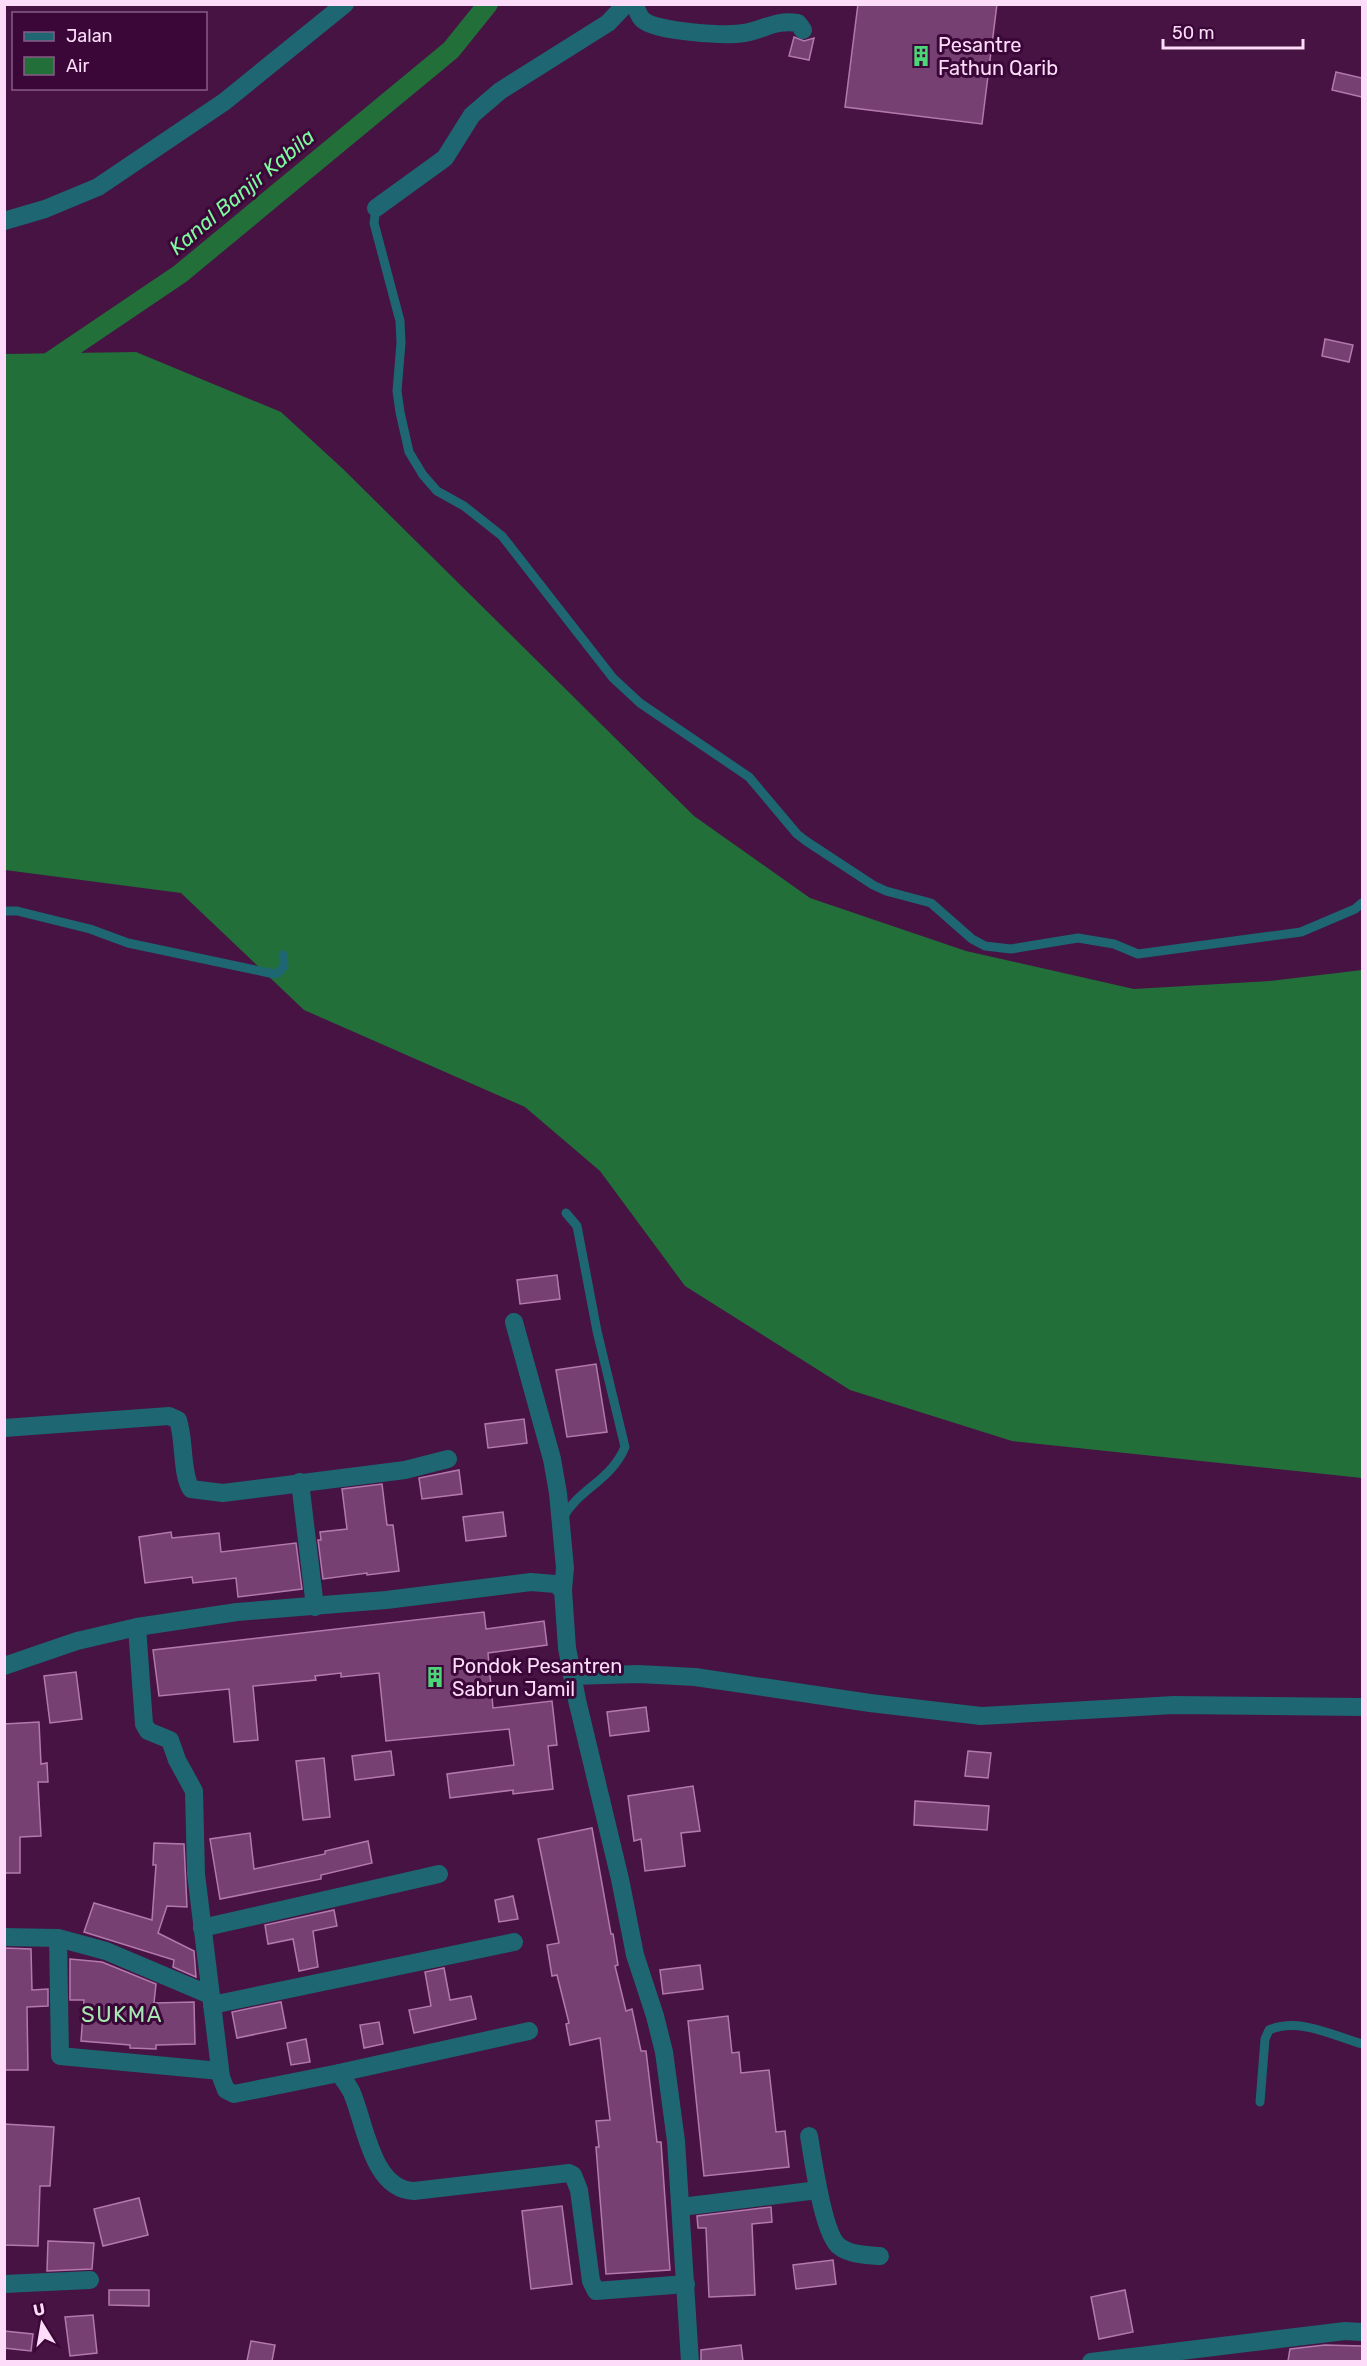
<svg xmlns="http://www.w3.org/2000/svg" width="1367" height="2366" font-family="Rubik,sans-serif">
<rect width="100%" height="100%" fill="#461343"/>
<polygon fill="#226f3a" points="136,352 281,412 343,469 694,816 810,898 966,951 1134,989 1270,981 1362,970 1362,1478 1012,1441 850,1390 685,1286 600,1171 525,1107 304,1010 181,893 5,870 5,354"/>
<g fill="none" stroke-linecap="round" stroke-linejoin="round">
<polyline stroke="#226f3a" stroke-width="20" points="4,388 20,382 180,274 451,50 488,4"/>
</g>
<g fill="#764172" stroke="#b379ad" stroke-width="1.5">
<polygon points="858,4 997,4 982,124 845,107"/>
<polygon points="794,37 804,41 814,38 809,60 789,56"/>
<polygon points="1336,72 1362,78 1362,97 1332,90"/>
<polygon points="1325,339 1353,345 1349,362 1322,356"/>
<polygon points="557,1275 560,1299 520,1304 517,1280"/>
<polygon points="596,1364 607,1432 567,1437 556,1370"/>
<polygon points="524,1419 527,1443 488,1448 485,1424"/>
<polygon points="459,1470 462,1494 422,1499 419,1478"/>
<polygon points="382,1484 387,1525 393,1525 399,1571 367,1575 367,1573 323,1579 318,1540 321,1540 320,1532 347,1529 342,1489"/>
<polygon points="503,1512 506,1536 466,1541 463,1517"/>
<polygon points="171,1532 172,1538 219,1533 221,1552 296,1543 302,1589 238,1597 236,1578 193,1583 192,1577 145,1583 139,1537"/>
<polygon points="484,1612 486,1629 544,1621 547,1645 488,1653 493,1708 552,1701 557,1745 548,1746 553,1789 513,1794 513,1790 450,1798 447,1774 514,1765 509,1729 386,1741 379,1673 341,1677 341,1673 315,1676 316,1680 253,1686 258,1740 234,1742 229,1689 159,1696 153,1650"/>
<polygon points="76,1672 82,1719 50,1723 44,1676"/>
<polygon points="646,1707 649,1731 610,1736 607,1712"/>
<polygon points="39,1722 41,1764 47,1763 48,1782 38,1782 41,1836 20,1837 20,1873 4,1873 4,1724"/>
<polygon points="391,1751 394,1775 355,1780 352,1756"/>
<polygon points="968,1751 991,1753 988,1778 965,1776"/>
<polygon points="324,1758 330,1817 303,1820 296,1761"/>
<polygon points="693,1786 700,1831 681,1833 685,1866 645,1871 641,1839 634,1841 628,1796"/>
<polygon points="915,1801 989,1806 987,1830 914,1825"/>
<polygon points="592,1828 611,1934 613,1934 618,1965 615,1966 626,2011 632,2009 641,2051 646,2051 657,2142 661,2142 670,2270 606,2274 596,2147 599,2147 596,2121 610,2120 600,2038 570,2045 566,2024 569,2023 557,1975 552,1976 547,1945 559,1943 538,1839"/>
<polygon points="250,1833 254,1869 325,1854 325,1851 368,1841 372,1863 321,1875 321,1879 220,1899 210,1839"/>
<polygon points="154,1843 184,1844 187,1907 167,1906 158,1933 194,1951 196,1977 173,1967 174,1960 84,1932 94,1903 152,1920 156,1865 153,1865"/>
<polygon points="513,1896 518,1919 499,1922 495,1900"/>
<polygon points="334,1910 337,1926 313,1931 318,1967 299,1971 293,1939 268,1944 265,1925"/>
<polygon points="4,1948 31,1949 32,1990 48,1989 48,2006 27,2007 28,2070 4,2070"/>
<polygon points="70,1959 102,1962 156,1984 154,2003 194,2002 195,2044 156,2045 156,2049 130,2048 130,2045 81,2041 84,2000 70,2000"/>
<polygon points="700,1965 703,1989 663,1994 660,1970"/>
<polygon points="444,1968 450,2000 471,1996 476,2019 414,2033 409,2010 431,2006 425,1972"/>
<polygon points="281,2002 286,2028 237,2038 232,2012"/>
<polygon points="728,2016 732,2053 739,2052 741,2073 769,2070 776,2132 785,2131 789,2167 704,2176 688,2021"/>
<polygon points="379,2022 383,2044 364,2048 360,2025"/>
<polygon points="306,2039 310,2062 291,2065 287,2043"/>
<polygon points="4,2124 54,2127 50,2186 40,2186 38,2246 4,2245"/>
<polygon points="139,2198 148,2235 103,2246 94,2209"/>
<polygon points="562,2206 572,2284 531,2289 522,2211"/>
<polygon points="771,2207 772,2222 752,2224 755,2295 709,2297 706,2228 698,2228 697,2216"/>
<polygon points="48,2241 94,2243 92,2269 47,2271"/>
<polygon points="833,2260 836,2284 796,2289 793,2265"/>
<polygon points="109,2290 149,2290 149,2306 109,2305"/>
<polygon points="1125,2290 1133,2332 1099,2339 1091,2297"/>
<polygon points="93,2315 97,2353 70,2356 65,2317"/>
<polygon points="4,2331 33,2334 31,2351 4,2348"/>
<polygon points="251,2341 275,2345 272,2361 247,2361"/>
<polygon points="741,2345 743,2361 701,2361 701,2350"/>
<polygon points="1325,2345 1362,2346 1362,2361 1288,2361 1290,2349"/>
</g>
<g fill="none" stroke-linecap="round" stroke-linejoin="round">
<g stroke="#1d6672" stroke-width="9">
<polyline points="376,208 374,223 400,321 401,343 397,391 400,412 409,452 423,475 437,491 464,506 502,536 613,678 640,703 749,777 797,834 806,841 873,885 886,891 931,903 972,939 985,946 1011,949 1078,938 1114,944 1138,954 1301,932 1355,909 1362,903"/>
<polyline points="4,911 17,911 90,929 128,943 274,974 278,973 284,966 283,955"/>
<path d="M563,1518C578,1489 611,1481 625,1447L597,1331L577,1226L566,1213"/>
<path d="M1260,2102L1265,2039L1269,2030C1299,2017 1334,2036 1362,2044"/>
</g>
<g stroke="#1d6672" stroke-width="18">
<path d="M634,4C637,9 639,17 643,20C656,32 726,36 744,33C763,30 777,19 798,23L803,30"/>
<polyline points="376,208 445,158 472,115 500,91 608,23 626,4"/>
<polyline points="4,221 45,209 98,187 224,102 345,4"/>
<polyline points="514,1322 552,1459 558,1493 565,1568 563,1590"/>
<path d="M4,1428L169,1416L178,1420C185,1441 181,1473 191,1489L223,1493L405,1470L448,1459"/>
<polyline points="300,1482 315,1607"/>
<path d="M137,1627L144,1724L148,1731L170,1740L177,1760L194,1791L196,1874L221,2077L226,2090L234,2094L339,2073C343,2079 349,2086 352,2093C365,2123 372,2190 414,2191L569,2173L573,2175L579,2190L591,2281L596,2291L686,2284"/>
<polyline points="4,1666 77,1641 137,1627 237,1612 386,1600 531,1582 555,1584 563,1590 567,1648 577,1700 620,1879 635,1955 655,2016 664,2052 676,2141 690,2362"/>
<polyline points="572,1676 638,1674 695,1677 870,1703 981,1716 1174,1705 1362,1707"/>
<polyline points="202,1928 439,1874"/>
<polyline points="4,1937 58,1938 106,1951 210,1995"/>
<polyline points="58,1938 60,2056 220,2071"/>
<polyline points="212,2005 514,1942"/>
<polyline points="339,2073 529,2031"/>
<path d="M809,2136C813,2158 823,2236 840,2247C851,2255 867,2255 880,2256"/>
<polyline points="681,2207 818,2190"/>
<polyline points="4,2284 90,2280"/>
<polyline points="1091,2362 1345,2331 1362,2332"/>
</g>
</g>
<defs>
<symbol id="building-bare" viewBox="-9 -9 18 18"><path d="M-4-6H4V6H1V3H-1V6H-4ZM-2.5-4.3h1.7v1.8h-1.7ZM.8-4.3h1.7v1.8H.8ZM-2.5-1h1.7V.8h-1.7ZM.8-1h1.7V.8H.8Z" fill="#4cd677" stroke="#3a0738" stroke-width="2.5" paint-order="stroke"/></symbol>
</defs>
<g fill-rule="evenodd">
<use href="#building-bare" x="906" y="41" width="30" height="30"/>
<use href="#building-bare" x="420" y="1662" width="30" height="30"/>
</g>
<g text-anchor="middle" stroke-width="6" stroke-linejoin="round" paint-order="stroke">
<g font-size="20" fill="#fcdcf8" stroke="#3a0738" text-anchor="start">
<text x="938" y="52">Pesantre<tspan x="938" dy="23">Fathun Qarib</tspan></text>
<text x="452" y="1673">Pondok Pesantren<tspan x="452" dy="23">Sabrun Jamil</tspan></text>
</g>
<g font-size="21" font-style="italic" fill="#7dfa9e" stroke="#3a0738">
<text transform="translate(242 192) rotate(-40)" y="7">Kanal Banjir Kabila</text>
</g>
<g font-size="22" letter-spacing="1.5" fill="#a4e7b1" stroke="#3a0738">
<text x="122" y="2022">SUKMA</text>
</g>
</g>
<rect width="1367" height="2366" fill="none" stroke="#fcdcf8" stroke-width="12"/>
<rect x="12" y="12" width="195" height="78" fill="#3a0738" stroke="#885c85" stroke-width="1.5"/>
<rect x="24" y="32" width="30" height="9" fill="#1d6672" stroke="#885c85" stroke-width="1.5"/>
<text x="66" y="42" font-size="18" fill="#fcdcf8">Jalan</text>
<rect x="24" y="57" width="30" height="18" fill="#226f3a" stroke="#885c85" stroke-width="1.5"/>
<text x="66" y="72" font-size="18" fill="#fcdcf8">Air</text>
<g transform="translate(42 2324) rotate(349)" stroke="#3a0738" stroke-width="4.5" paint-order="stroke">
<path d="M0-4.5L10 22L0 15L-10 22Z" fill="#fcdcf8"/>
<text y="-9" font-size="16" font-weight="bold" text-anchor="middle" fill="#fcdcf8">U</text>
</g>
<path d="M1163 39v9h140v-9" fill="none" stroke="#fcdcf8" stroke-width="3"/>
<text x="1172" y="39" font-size="18" fill="#fcdcf8" stroke="#3a0738" stroke-width="4.5" paint-order="stroke">50 m</text>
</svg>
